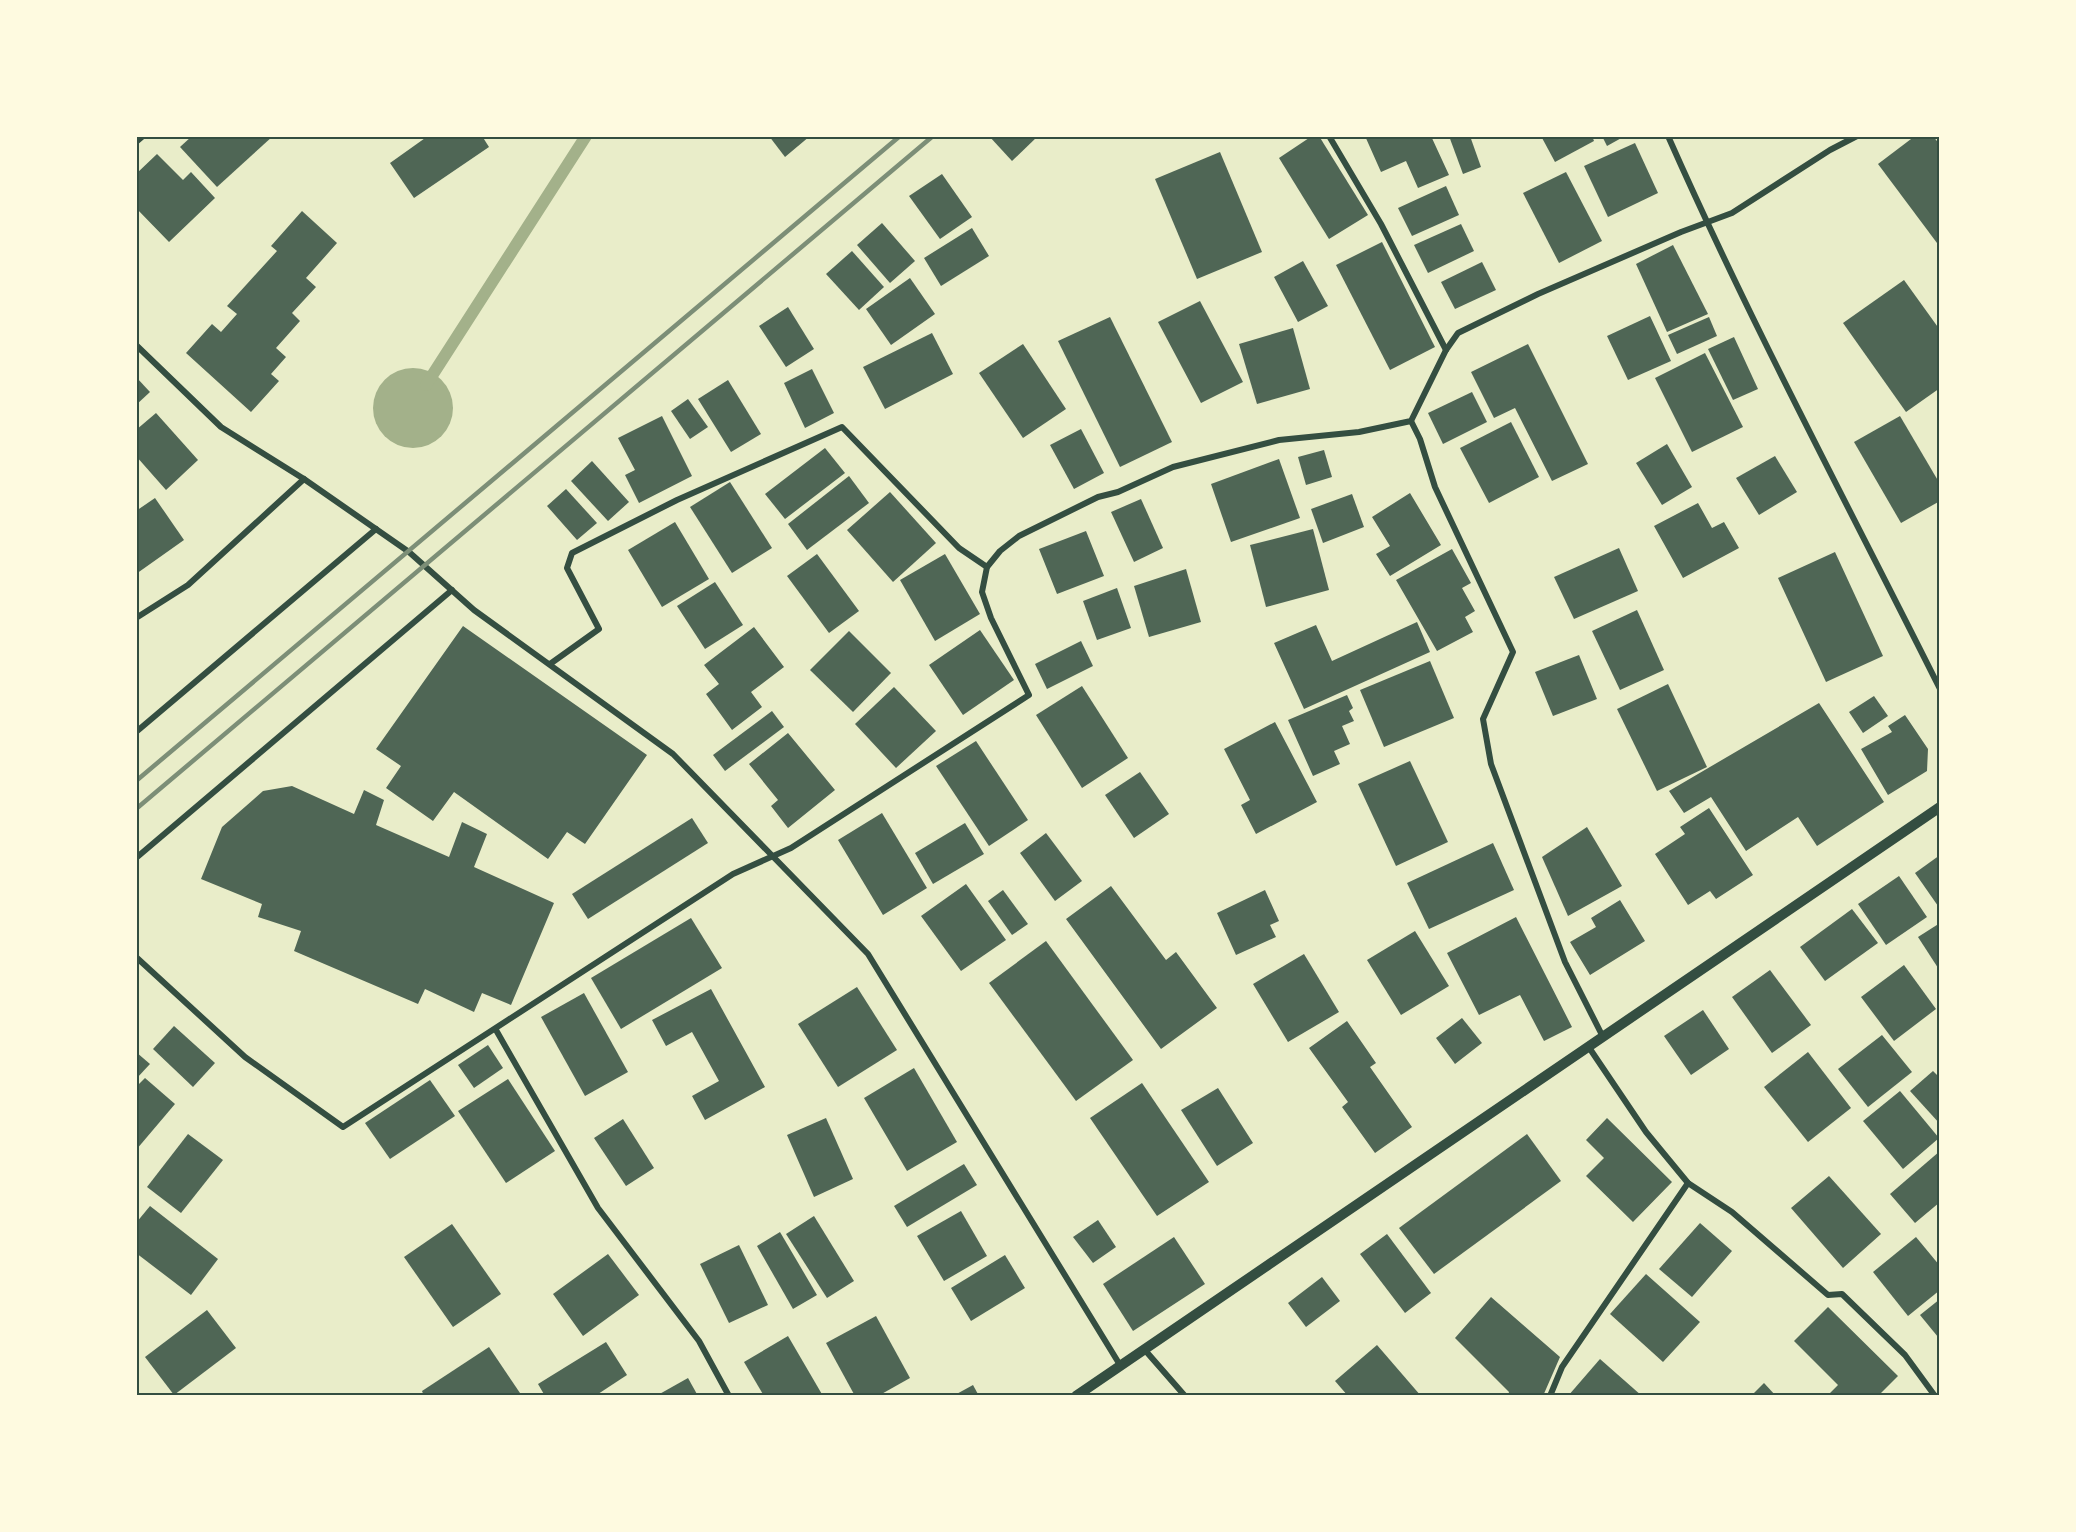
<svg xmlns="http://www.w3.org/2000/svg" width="2076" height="1532" font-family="'Work Sans',sans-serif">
<rect width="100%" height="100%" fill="#e9edc9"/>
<circle fill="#a3b18a" cx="413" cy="408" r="40"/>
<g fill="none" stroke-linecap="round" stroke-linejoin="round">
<polyline stroke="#a3b18a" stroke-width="12" points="426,385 586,136"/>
</g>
<g fill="#4f6655">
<polygon points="192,136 273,136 217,187 180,147"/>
<polygon points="428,136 482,136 489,147 414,198 390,163"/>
<polygon points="769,136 810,136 785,157"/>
<polygon points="989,136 1038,136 1012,161"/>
<polygon points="1312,136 1319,136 1368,215 1329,239 1279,158"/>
<polygon points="1365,136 1431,136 1449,175 1418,188 1406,161 1381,172"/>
<polygon points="1449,136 1470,136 1481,167 1463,174"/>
<polygon points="1541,136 1592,136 1594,141 1555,162"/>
<polygon points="1602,136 1625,136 1607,146"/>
<polygon points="1915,136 1933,136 1940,145 1940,240 1937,243 1878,164"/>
<polygon points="1635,143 1658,193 1608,217 1584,166"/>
<polygon points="1220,152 1262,252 1197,279 1155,179"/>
<polygon points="157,154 183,180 191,172 215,198 169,242 136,208 136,174"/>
<polygon points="1566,172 1602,241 1559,263 1523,193"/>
<polygon points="942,174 972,217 940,239 909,196"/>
<polygon points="1446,186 1459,215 1412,236 1398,208"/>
<polygon points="302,211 337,243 306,278 316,287 292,313 300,321 276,348 286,357 271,374 279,381 251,412 186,353 212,324 221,332 237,314 227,306 277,251 271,246"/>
<polygon points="882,223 915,261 890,283 857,245"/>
<polygon points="1461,224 1474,251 1428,273 1414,245"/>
<polygon points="972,228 989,256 941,286 924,258"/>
<polygon points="1382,242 1435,347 1390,370 1336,265"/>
<polygon points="1673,245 1708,314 1667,332 1636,264"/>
<polygon points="852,251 884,287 859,310 826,274"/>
<polygon points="1303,261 1328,306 1298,322 1274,277"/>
<polygon points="1482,262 1496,290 1455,309 1441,282"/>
<polygon points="910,278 935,314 891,345 866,309"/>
<polygon points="1904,280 1940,330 1940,388 1906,412 1843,323"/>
<polygon points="1200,301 1243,382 1201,403 1158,322"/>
<polygon points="788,307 814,349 786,367 759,326"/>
<polygon points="1650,316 1671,361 1628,380 1607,336"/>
<polygon points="1110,317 1172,442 1120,467 1058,341"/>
<polygon points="1709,317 1717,336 1677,354 1668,335"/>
<polygon points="1293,328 1310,389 1257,404 1239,344"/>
<polygon points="932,333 953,374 885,409 863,367"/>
<polygon points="1734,337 1758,389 1733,400 1708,349"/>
<polygon points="1023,344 1066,409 1023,438 979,373"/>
<polygon points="1528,344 1588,464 1552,481 1515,408 1494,418 1471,372"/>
<polygon points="1705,353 1743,427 1692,452 1655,378"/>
<polygon points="812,369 834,413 805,428 784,383"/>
<polygon points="136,377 150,392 136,405"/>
<polygon points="728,380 761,434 731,452 698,399"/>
<polygon points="1472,392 1487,422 1443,444 1428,413"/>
<polygon points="688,399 708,427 690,439 671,411"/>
<polygon points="156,413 198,460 166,490 136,456 136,430"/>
<polygon points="662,416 692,476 639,503 625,475 635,470 618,438"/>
<polygon points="1900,416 1940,484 1940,501 1901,523 1854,442"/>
<polygon points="1511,422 1539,477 1489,503 1460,448"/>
<polygon points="1081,429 1104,473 1074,489 1050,445"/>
<polygon points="1667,444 1692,487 1662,505 1636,463"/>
<polygon points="825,448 845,473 785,519 765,494"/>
<polygon points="1324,450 1332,477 1306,485 1298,457"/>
<polygon points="1775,456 1797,492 1759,515 1736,478"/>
<polygon points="1279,459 1300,518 1231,542 1211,484"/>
<polygon points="592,461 629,502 608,521 571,481"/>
<polygon points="849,476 869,503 807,550 788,524"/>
<polygon points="730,482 772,548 732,573 690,507"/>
<polygon points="566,489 597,523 577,540 547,506"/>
<polygon points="890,492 936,543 893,582 847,530"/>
<polygon points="1410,493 1441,545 1390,576 1376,554 1390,546 1372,517"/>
<polygon points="1352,494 1364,527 1323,543 1311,509"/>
<polygon points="155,498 184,540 136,574 136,511"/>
<polygon points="1141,499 1163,548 1134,562 1111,512"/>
<polygon points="1698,503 1712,528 1724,522 1739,548 1683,578 1654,526"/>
<polygon points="675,522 709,579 662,607 628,550"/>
<polygon points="1313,529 1329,590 1266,607 1250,545"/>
<polygon points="1086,531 1104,576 1057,594 1039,549"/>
<polygon points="1619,548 1638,591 1574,619 1554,577"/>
<polygon points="1452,549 1471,583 1462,588 1475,611 1465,617 1473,632 1437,651 1396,580"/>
<polygon points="1835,552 1883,656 1826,682 1778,578"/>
<polygon points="817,554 859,611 829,633 787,576"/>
<polygon points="945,554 980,614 935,641 900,580"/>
<polygon points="1186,569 1201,622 1149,637 1134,586"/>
<polygon points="715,582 743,625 705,649 677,606"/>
<polygon points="1117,588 1131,628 1097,640 1083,601"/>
<polygon points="1637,610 1664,670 1620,690 1592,631"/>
<polygon points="1417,622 1430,652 1304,709 1274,643 1316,625 1332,661"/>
<polygon points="463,626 647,755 585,844 567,832 548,859 454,792 433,821 386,788 401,766 376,749"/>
<polygon points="754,627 784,667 751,692 762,707 732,730 706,694 719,684 704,665"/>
<polygon points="980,630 1014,680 963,715 929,665"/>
<polygon points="849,631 891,673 853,712 810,670"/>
<polygon points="1081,641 1093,666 1047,689 1035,664"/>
<polygon points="1579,655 1597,699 1553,716 1535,672"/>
<polygon points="1430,661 1454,718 1384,747 1360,690"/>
<polygon points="1668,684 1707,767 1657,791 1617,709"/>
<polygon points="1082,686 1128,758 1082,788 1036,715"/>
<polygon points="894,687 936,731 896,768 855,724"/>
<polygon points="1347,695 1353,708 1349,711 1354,721 1342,726 1350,744 1334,751 1340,764 1313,776 1288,720"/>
<polygon points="1874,696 1888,716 1863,733 1849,712"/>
<polygon points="1819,703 1884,802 1817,846 1798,817 1746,851 1711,797 1684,813 1669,791"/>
<polygon points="772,711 784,727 725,771 713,755"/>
<polygon points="1905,715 1928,749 1927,771 1888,795 1861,749 1892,732 1888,726"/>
<polygon points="1275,722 1317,802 1256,834 1241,805 1250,800 1224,749"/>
<polygon points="788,733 835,790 788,828 771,806 778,800 749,764"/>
<polygon points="976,741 1028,820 989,846 936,766"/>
<polygon points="1410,761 1448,842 1396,866 1358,784"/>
<polygon points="1140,772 1169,814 1134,838 1105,795"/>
<polygon points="292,786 354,814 364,790 384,800 376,825 449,857 462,822 487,834 474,867 554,903 511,1005 482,993 474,1012 425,989 418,1004 294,951 301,931 258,917 262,904 201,879 222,827 263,791"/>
<polygon points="1709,808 1753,875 1716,899 1710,891 1688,905 1655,854 1685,834 1680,827"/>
<polygon points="882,813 927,888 883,915 838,840"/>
<polygon points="692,818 708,843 588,919 572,894"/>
<polygon points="965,823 984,854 933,884 915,853"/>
<polygon points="1587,827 1622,886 1568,916 1542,857"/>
<polygon points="1046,833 1082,881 1055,901 1020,853"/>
<polygon points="1493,843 1514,890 1429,929 1407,883"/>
<polygon points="1940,855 1940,904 1938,906 1915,873"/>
<polygon points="1899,876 1927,917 1886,945 1858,904"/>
<polygon points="966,884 1006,940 961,971 921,916"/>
<polygon points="1111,886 1166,960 1176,952 1217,1008 1161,1049 1066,919"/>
<polygon points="1003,890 1028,924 1012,935 988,901"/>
<polygon points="1265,890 1279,921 1270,925 1276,937 1236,955 1217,913"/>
<polygon points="1620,900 1645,941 1590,975 1570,942 1596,927 1591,918"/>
<polygon points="1852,909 1878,943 1825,981 1800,947"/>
<polygon points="1516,917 1572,1027 1544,1041 1520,995 1479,1015 1447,953"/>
<polygon points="691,918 722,968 621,1029 591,978"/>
<polygon points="1940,923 1940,971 1918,937"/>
<polygon points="1415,931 1449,986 1401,1015 1367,960"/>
<polygon points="1046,941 1133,1060 1076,1101 989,983"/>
<polygon points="1304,954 1339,1012 1288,1042 1253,984"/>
<polygon points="1904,965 1936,1009 1894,1041 1861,997"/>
<polygon points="1770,970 1811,1025 1772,1053 1732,997"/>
<polygon points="857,987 897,1050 838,1087 798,1024"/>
<polygon points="711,989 765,1087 705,1120 692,1096 719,1081 692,1032 666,1046 652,1020"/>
<polygon points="584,993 628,1072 585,1096 541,1017"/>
<polygon points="1703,1010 1729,1049 1691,1075 1664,1036"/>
<polygon points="1462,1018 1482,1043 1455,1064 1436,1038"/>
<polygon points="1347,1021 1376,1063 1370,1067 1412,1127 1375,1153 1342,1107 1348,1102 1309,1048"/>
<polygon points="174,1026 215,1063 193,1087 153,1049"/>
<polygon points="1882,1035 1912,1072 1868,1107 1838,1069"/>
<polygon points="488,1045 503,1068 474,1088 458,1065"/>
<polygon points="136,1052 150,1064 136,1079"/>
<polygon points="1808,1052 1851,1108 1808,1142 1764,1087"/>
<polygon points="914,1068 957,1142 907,1171 864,1098"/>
<polygon points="1933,1071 1940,1078 1940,1124 1910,1091"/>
<polygon points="145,1078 175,1104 136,1150 136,1087"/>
<polygon points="508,1079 555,1151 506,1183 458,1111"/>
<polygon points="430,1080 455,1116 390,1159 365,1123"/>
<polygon points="1142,1083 1209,1182 1157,1216 1090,1118"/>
<polygon points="1218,1088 1253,1143 1217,1166 1181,1110"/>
<polygon points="1900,1091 1939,1138 1903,1169 1863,1121"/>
<polygon points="826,1118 853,1179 814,1197 787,1135"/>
<polygon points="1607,1118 1672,1182 1633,1222 1586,1176 1604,1158 1586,1140"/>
<polygon points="623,1119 654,1168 626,1186 594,1138"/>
<polygon points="188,1134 223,1160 181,1213 147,1187"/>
<polygon points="1527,1134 1561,1181 1434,1274 1399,1228"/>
<polygon points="1940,1151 1940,1202 1915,1223 1890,1194"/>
<polygon points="964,1164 977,1185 907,1227 894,1206"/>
<polygon points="1829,1176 1881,1234 1843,1268 1791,1208"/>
<polygon points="150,1206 218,1259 191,1295 136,1253 136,1223"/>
<polygon points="961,1211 987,1256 944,1281 917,1236"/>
<polygon points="814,1216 854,1281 827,1298 786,1234"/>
<polygon points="1098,1220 1116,1247 1093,1263 1073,1237"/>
<polygon points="1700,1223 1732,1251 1692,1297 1659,1269"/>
<polygon points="452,1224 501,1294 453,1327 404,1257"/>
<polygon points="780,1232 817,1295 793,1309 757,1246"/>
<polygon points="1387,1234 1431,1293 1405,1313 1360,1254"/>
<polygon points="1174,1237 1205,1284 1133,1331 1103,1284"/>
<polygon points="1916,1237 1940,1266 1940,1290 1908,1316 1873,1272"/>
<polygon points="739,1245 768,1305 729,1323 700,1264"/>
<polygon points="608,1254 639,1295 583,1336 553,1294"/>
<polygon points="1005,1255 1025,1288 971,1321 951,1288"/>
<polygon points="1646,1274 1700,1322 1663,1362 1610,1314"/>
<polygon points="1322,1277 1340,1301 1306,1327 1288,1303"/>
<polygon points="1491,1297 1560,1357 1543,1396 1508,1396 1509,1392 1455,1338"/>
<polygon points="1940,1299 1940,1335 1938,1337 1920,1315"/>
<polygon points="1828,1307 1898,1376 1878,1396 1827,1396 1838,1385 1794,1341"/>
<polygon points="207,1310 236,1348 174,1395 145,1357"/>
<polygon points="876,1316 910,1378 878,1396 855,1396 826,1343"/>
<polygon points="788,1336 823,1396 764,1396 744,1362"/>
<polygon points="606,1342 627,1375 595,1396 545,1396 538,1384"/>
<polygon points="1377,1345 1421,1396 1348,1396 1335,1381"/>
<polygon points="489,1347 522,1396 424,1396 422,1391"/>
<polygon points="1600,1359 1642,1396 1568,1396"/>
<polygon points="688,1378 698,1396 656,1396"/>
<polygon points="1764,1383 1776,1396 1751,1396"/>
<polygon points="973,1385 979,1396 953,1396"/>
</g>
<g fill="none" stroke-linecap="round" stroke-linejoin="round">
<g stroke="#344e41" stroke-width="6">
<polyline points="1329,136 1381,224 1446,350"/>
<path d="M1668,136C1751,324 1848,505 1940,689"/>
<polyline points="136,142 143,136"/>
<polyline points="136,345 221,427 304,479 409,552 474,610 673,754 868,954 1120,1365"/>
<polyline points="1411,421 1420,439 1435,487 1513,652 1483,719 1491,764 1565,962 1603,1037"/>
<polyline points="136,618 188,585 304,479"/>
<polyline points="550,664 599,629 567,568 572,553 677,500 842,427 959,548 987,567"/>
<polyline points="136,732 376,529"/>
<polyline points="136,858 452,590"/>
<polyline points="136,957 245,1057 343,1127 733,874 791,848 1029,695 991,618 982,592 987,567 1000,551 1019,536 1098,497 1118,492 1173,467 1279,440 1359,432 1411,421 1446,350 1458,333 1538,294 1681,232 1732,213 1830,150 1857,136"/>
<polyline points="496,1030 598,1208 699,1341 729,1396"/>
<polyline points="1588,1046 1646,1132 1688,1183 1732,1212 1828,1295 1842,1294 1905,1355 1935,1396"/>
<polyline points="1144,1349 1185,1396"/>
<polyline points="1550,1396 1562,1367 1688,1183"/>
</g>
<polyline stroke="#344e41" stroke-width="10" points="1076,1396 1940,807"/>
<g stroke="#7c8e77" stroke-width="4.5">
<polyline points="136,781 900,136"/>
<polyline points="136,809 933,136"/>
</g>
</g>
<rect width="2076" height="1532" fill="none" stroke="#fefae0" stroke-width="276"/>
<rect x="138" y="138" width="1800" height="1256" fill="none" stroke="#344e41" stroke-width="2"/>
</svg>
